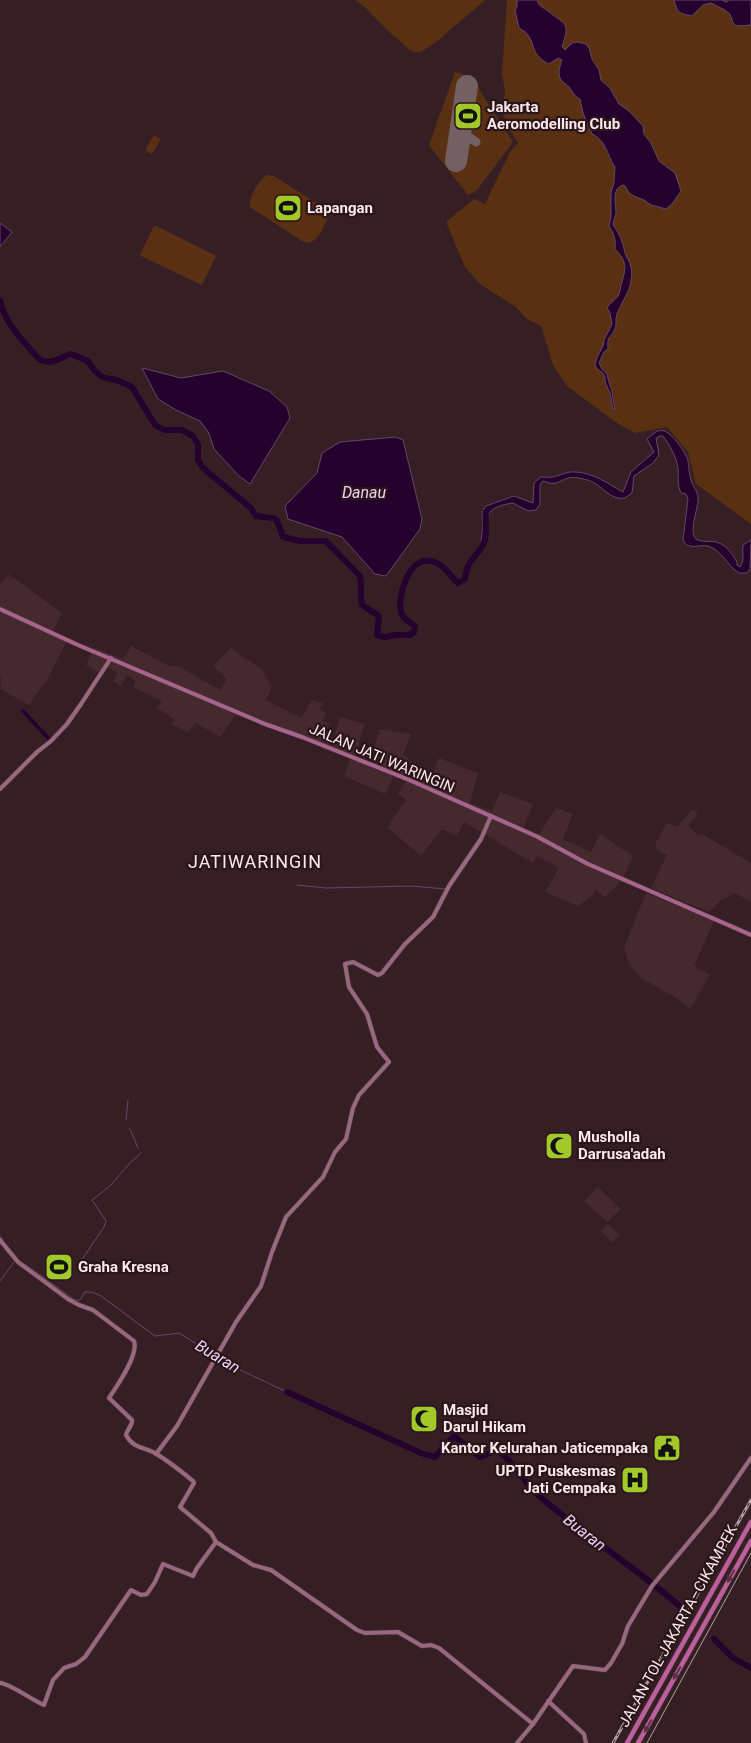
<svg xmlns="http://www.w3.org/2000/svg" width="751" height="1743" font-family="Roboto,sans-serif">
<rect width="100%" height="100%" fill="#361f24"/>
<g fill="#46282f">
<polygon points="8,574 62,613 53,631 68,639 48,678 29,705 0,689 1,678 0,677 0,585"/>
<polygon points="131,646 169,666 178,666 220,690 227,679 213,666 231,648 261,669 272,687 266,700 301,718 312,700 323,703 320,710 327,713 322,721 330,723 324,736 334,738 340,717 365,724 354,757 370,763 380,729 411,734 403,755 432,775 439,758 478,773 470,803 492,811 500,792 533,804 523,829 539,834 556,808 573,814 563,839 591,852 600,834 633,856 622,880 605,897 596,890 592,896 578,906 545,892 559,868 537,856 533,863 464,822 457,836 442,829 421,856 387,827 406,800 398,794 407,779 394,774 385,794 344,776 351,757 238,712 220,737 196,723 188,733 172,724 174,719 157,708 162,701 133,687 136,682 127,675 121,686 113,681 118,673 107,667 101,674 86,665 95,648 123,659"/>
<polygon points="692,809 698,813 688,826 698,835 702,834 751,863 751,902 735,893 720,901 709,912 651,888 667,855 657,850 655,844 667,823 678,826"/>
<polygon points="646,893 714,921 694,966 710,975 690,1009 678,999 641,978 629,964 624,947"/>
<polygon points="598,1187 621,1209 607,1222 584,1201"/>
<polygon points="608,1224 620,1235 612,1242 601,1231"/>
</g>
<g fill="#5a3013">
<polygon points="355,0 485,0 436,42 421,52 415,52 410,50 386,29 365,7"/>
<polygon points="507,0 751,0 751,524 696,484 688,452 667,427 635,433 617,423 567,386 553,365 541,326 527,319 516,307 480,284 465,267 446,222 474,199 485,204 510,152 518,143 508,127 502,110 505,91 502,73"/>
<polygon points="455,72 475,78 480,91 513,142 477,190 468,195 429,145"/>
<polygon points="154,135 161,139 152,154 145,150"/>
<path d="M267,175L274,176L327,210L329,216C323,227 317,248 302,241L250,207C248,197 259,181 267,175Z"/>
<polygon points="154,226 156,226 216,256 202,285 141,256 140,255"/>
</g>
<g fill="#25012e" stroke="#654767">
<path d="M517,0H537C539,7 543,7 548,11C567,26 570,22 562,47L565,50L572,43L577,42L586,44L589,48L592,59L599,70L601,80L610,88L619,104L629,111L643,126L644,134L651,143L659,161L675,173L681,191L672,204L666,209L651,205L644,200L636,197L629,193L625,186L623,185C611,189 616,204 616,214C615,218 613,221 613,225C620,234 623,243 625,253C626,257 629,260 630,264C632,269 632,276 631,282C631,288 620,306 617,314C615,319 617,324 615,329C610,340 607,334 608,349L604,352L599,363L602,369L607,374C608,380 610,385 612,391C613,397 613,402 615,408L613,409L610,393L605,382V377L603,373L597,369L595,365L597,357L603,346L604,340L612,324L610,313L607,308C610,303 614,301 618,296C620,293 620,289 621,285C626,269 628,262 615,249C616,239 614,234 609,226L611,217V192L614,183L615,167C606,154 607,141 592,134L583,113L580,99C574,96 573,92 569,87C567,84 566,85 563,82C556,76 560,67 562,60L558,58L549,64C526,53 539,38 519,28L515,10L517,7Z"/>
<path d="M674,0H722L726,2L729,0H751V25L737,26L733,23L730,14L723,9L711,3L703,5L692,16C679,13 678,14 674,0Z"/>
<polygon points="0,223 12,232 0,247"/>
<polygon points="142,368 181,378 223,371 269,391 287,407 290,418 250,484 239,476 214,449 209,433 200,421 176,410 158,399"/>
<path d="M657,431C659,431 662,430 664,431C672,433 687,454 688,461C689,467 689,474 691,480C692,486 698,491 698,498C699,507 688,532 696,539C701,543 713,540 719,543C727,546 733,555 737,562V565L740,567C745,561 742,552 743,545L751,540L750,570L746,573H739C727,566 722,550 708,546C698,544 689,551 683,540L688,499L686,494L681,493C677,485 679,478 678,469C677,458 670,445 663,436H660L656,438L659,455L653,463L634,476L632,493L625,498C610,501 601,484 588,480C582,479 574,476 568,478C557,482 556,486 543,481L540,484V504L536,510L528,511L513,503C469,509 500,530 478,551L485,540H481L483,528L482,512L486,506L514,496L533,503L534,483L541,477C545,477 549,478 552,477C560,476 567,471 575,472C592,472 609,484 623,492L631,472L654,452L647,439Z"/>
<polygon points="396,437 403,440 422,519 420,529 386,576 375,574 342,537 288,519 285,506 317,473 322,453 340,442"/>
<polygon points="58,1256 64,1260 56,1271 50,1267"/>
</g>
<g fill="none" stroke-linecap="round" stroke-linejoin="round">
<g stroke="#654767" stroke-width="1">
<polyline points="297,885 326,888 411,886 446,889"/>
<polyline points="126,1120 128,1100"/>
<polyline points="130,1129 138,1148"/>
<polyline points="0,1236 3,1240"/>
<polyline points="79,1264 104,1227 106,1221 92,1200 110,1186 129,1164 141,1153"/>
<polyline points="26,1265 75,1300 80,1300 85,1292 92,1292 101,1296 155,1336 179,1333 234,1367 287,1392"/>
<polyline points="0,1281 14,1262"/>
</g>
<polyline stroke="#25012e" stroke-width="4" points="23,711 51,741"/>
<g stroke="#25012e" stroke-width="6">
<path d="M0,300C4,323 24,342 39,359C50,366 59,358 71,354L88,361L94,370L102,377L119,381L132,387L155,425L164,430H182L193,436L198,444V460L203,468L251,508L256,516C279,520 274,512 283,537L300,541H326L360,576C362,586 360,595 362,605L379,616L377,635L385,637L396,635H410L414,632L415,626C409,622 403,619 401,612C397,596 409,556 431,561C443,563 450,576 458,583L465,579C467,557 480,556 485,540C487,531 485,521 486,512"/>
<polyline points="287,1392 421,1453"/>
<path d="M424,1454L435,1457L454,1436L480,1457L497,1450C514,1461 523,1482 538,1495C584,1535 636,1568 682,1608"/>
<polyline points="714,1639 733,1658 751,1668"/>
</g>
<polyline stroke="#745f63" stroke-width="9" points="461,132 476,142"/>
<polyline stroke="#745f63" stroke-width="22" points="456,161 467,86"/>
<defs>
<g id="secondary">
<polyline points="0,789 37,752 51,741 67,724 81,704 111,658"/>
<path d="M0,1240L18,1262L68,1299L79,1305L93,1310L134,1341C139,1355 117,1386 109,1398L132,1420C133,1425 127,1429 126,1435C133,1448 143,1447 155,1453C168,1461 181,1471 193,1481L194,1483L180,1507L211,1533L216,1542L253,1565L271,1570L357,1630L365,1633L398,1632L422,1646L431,1645L439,1648L533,1724"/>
<polyline points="156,1454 177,1426 236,1322 261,1286 272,1252 286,1217 323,1177 335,1152 346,1139 353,1108 359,1095 389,1062 377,1047 367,1014 349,987 345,964 353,962 378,975 382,973 405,944 433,917 449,886 481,839 491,816"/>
<path d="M0,1683C11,1684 32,1700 44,1705L53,1680L64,1668L76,1664L85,1657L131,1590L141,1595L147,1594L155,1582L163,1564L193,1576L197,1568L216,1542"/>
<polyline points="548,1701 584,1734 586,1743"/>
<polyline points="517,1743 533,1724 573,1666 605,1670 611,1663 622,1644 628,1626 652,1586 714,1512 751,1458"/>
</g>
<polyline id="primary" points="0,609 78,645 265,724 302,737 407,779 536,836 588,864 751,935"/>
<g id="highway">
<polyline points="627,1743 751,1522"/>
<polyline points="638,1743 751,1541"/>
</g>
</defs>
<use href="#secondary" stroke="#4d3a3e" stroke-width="5"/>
<use href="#primary" stroke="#4d3a3e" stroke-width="5"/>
<use href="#highway" stroke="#4d3a3e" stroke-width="5.5"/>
<use href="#secondary" stroke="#98687e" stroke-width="4"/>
<use href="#primary" stroke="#a8648b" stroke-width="4"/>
<use href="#highway" stroke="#be5f9d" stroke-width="4.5"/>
<polyline stroke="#b29fa2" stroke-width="1" points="647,1743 751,1553"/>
<defs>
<polyline id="rail" points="613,1743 751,1500"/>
</defs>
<use href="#rail" stroke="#b29fa2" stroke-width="3"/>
<use href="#rail" stroke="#2b151a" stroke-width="1" stroke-dasharray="4" stroke-linecap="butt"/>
</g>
<defs><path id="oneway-solid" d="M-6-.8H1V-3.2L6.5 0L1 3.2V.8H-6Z" transform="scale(1.25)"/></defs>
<g fill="#5e2f48">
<use href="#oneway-solid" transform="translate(731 1576) rotate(119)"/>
<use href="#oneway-solid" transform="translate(677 1673) rotate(120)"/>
<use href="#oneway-solid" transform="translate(648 1726) rotate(119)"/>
</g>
<defs>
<symbol id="stadium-square" viewBox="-11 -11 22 22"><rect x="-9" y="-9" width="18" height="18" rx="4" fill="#a2c929" stroke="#2b151a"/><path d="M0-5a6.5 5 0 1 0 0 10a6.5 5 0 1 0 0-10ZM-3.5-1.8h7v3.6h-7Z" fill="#111"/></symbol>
<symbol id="mosque-square" viewBox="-11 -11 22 22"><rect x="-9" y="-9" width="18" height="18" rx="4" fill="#a2c929" stroke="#2b151a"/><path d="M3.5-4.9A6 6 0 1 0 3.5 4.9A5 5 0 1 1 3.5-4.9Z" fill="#111"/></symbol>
<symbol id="civic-square" viewBox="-11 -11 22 22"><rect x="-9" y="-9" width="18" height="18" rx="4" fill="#a2c929" stroke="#2b151a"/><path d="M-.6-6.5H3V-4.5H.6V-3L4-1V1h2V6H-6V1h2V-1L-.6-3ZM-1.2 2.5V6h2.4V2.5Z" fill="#111"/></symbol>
<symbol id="hospital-square" viewBox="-11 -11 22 22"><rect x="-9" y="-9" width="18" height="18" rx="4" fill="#a2c929" stroke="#2b151a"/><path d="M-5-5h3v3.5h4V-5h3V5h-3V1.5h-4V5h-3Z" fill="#111"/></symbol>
</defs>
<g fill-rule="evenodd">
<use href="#stadium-square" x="452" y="100" width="32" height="32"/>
<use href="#stadium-square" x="272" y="192" width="32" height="32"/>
<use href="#mosque-square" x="543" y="1130" width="32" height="32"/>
<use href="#stadium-square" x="43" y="1251" width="32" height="32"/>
<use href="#mosque-square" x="408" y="1403" width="32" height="32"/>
<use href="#civic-square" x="651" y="1432" width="32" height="32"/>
<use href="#hospital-square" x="619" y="1464" width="32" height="32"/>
</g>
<g text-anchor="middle" stroke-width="4.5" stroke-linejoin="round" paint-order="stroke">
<g font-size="15" font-weight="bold" fill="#fae9ec" stroke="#2b151a" text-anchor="start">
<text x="487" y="112">Jakarta<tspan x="487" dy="17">Aeromodelling Club</tspan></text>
<text x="307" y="213">Lapangan</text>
<text x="578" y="1142">Musholla<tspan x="578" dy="17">Darrusa'adah</tspan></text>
<text x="78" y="1272">Graha Kresna</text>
<text x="443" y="1415">Masjid<tspan x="443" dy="17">Darul Hikam</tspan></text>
<text x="648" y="1453" text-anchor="end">Kantor Kelurahan Jaticempaka</text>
<text x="616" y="1476" text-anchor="end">UPTD Puskesmas<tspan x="616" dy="17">Jati Cempaka</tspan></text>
</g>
<g font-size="15" fill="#fae9ec" stroke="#2b151a">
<text transform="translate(382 758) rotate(23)" y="5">JALAN JATI WARINGIN</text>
<text transform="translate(678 1626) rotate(-61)" y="5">JALAN TOL JAKARTA–CIKAMPEK</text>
</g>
<g font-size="16" font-style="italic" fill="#edd1f5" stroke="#2b151a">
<text x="364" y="498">Danau</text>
<text transform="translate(218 1356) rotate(31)" y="6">Buaran</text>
<text transform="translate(585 1532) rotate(38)" y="6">Buaran</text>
</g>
<g font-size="18" letter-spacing="1" fill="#fae9ec" stroke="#2b151a">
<text x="255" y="868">JATIWARINGIN</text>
</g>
</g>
</svg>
